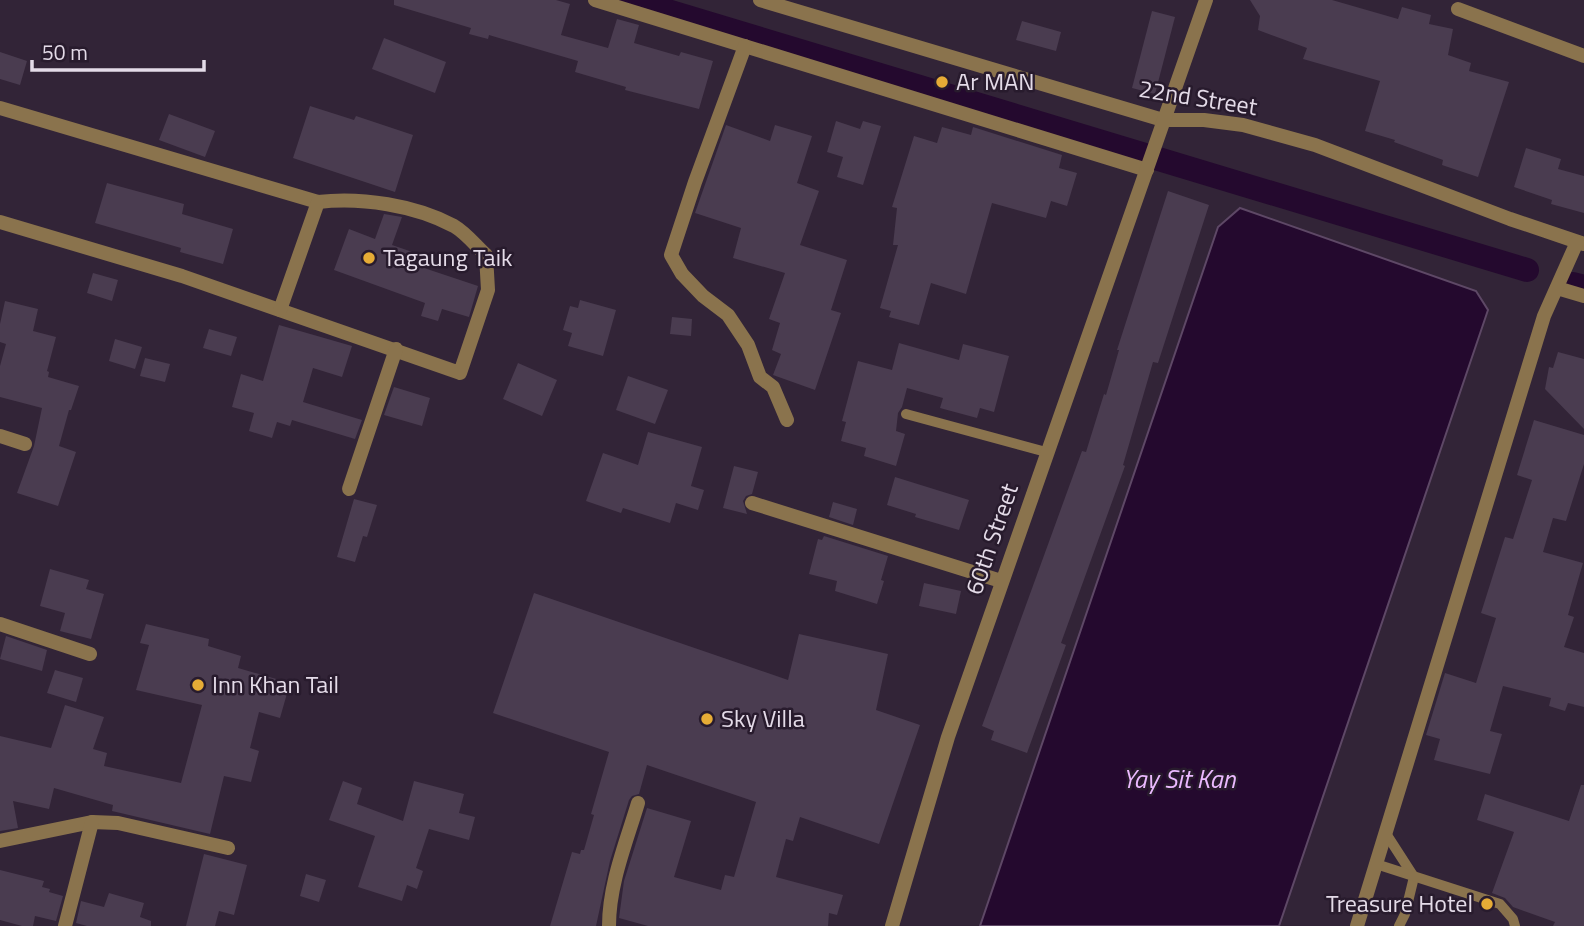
<svg xmlns="http://www.w3.org/2000/svg" width="1584" height="926" font-family="'Titillium Web',sans-serif">
<rect width="100%" height="100%" fill="#322437"/>
<polygon fill="#24092e" stroke="#5e4866" stroke-width="2" points="1240,208 1476,291 1488,310 1279,926 980,926 1218,227"/>
<g fill="none" stroke-linecap="round" stroke-linejoin="round">
<g stroke="#24092e" stroke-width="24">
<polyline points="631,0 1527,270"/>
<polyline points="1573,284 1584,287"/>
</g>
</g>
<g fill="#4a3c50">
<polygon points="394,0 556,0 570,4 561,35 608,48 617,19 639,25 634,43 679,56 681,52 713,61 699,109 625,90 626,87 575,72 578,61 489,35 488,39 469,34 471,28 394,5"/>
<polygon points="1250,0 1332,0 1398,19 1402,7 1431,15 1429,24 1453,29 1448,55 1471,63 1469,71 1509,82 1478,177 1442,165 1443,160 1394,142 1395,140 1365,131 1380,81 1303,59 1307,48 1258,30 1260,16"/>
<polygon points="1152,11 1175,17 1155,94 1132,88"/>
<polygon points="1022,21 1061,32 1056,51 1016,40"/>
<polygon points="384,38 446,62 435,93 372,69"/>
<polygon points="0,52 27,61 20,85 0,79"/>
<polygon points="310,106 354,120 356,116 413,135 395,192 293,158"/>
<polygon points="169,114 215,131 205,157 159,140"/>
<polygon points="836,121 860,129 863,121 881,126 863,185 837,177 843,157 827,152"/>
<polygon points="726,125 770,141 775,125 812,136 797,183 819,191 800,245 847,260 831,310 841,313 815,390 773,375 781,354 772,350 780,323 769,319 785,273 733,258 741,228 695,213"/>
<polygon points="942,127 971,135 973,127 1062,155 1059,168 1077,173 1067,206 1051,201 1046,218 992,203 966,294 931,283 919,325 889,317 891,311 880,308 898,245 893,245 897,208 892,207 914,136 937,143"/>
<polygon points="1526,148 1561,159 1558,169 1584,176 1584,213 1551,204 1552,200 1514,187"/>
<polygon points="107,183 184,204 182,214 233,229 223,264 180,252 181,248 95,223"/>
<polygon points="1168,191 1209,205 1158,363 1153,362 1123,465 1125,466 1061,643 1066,645 1027,753 991,740 994,731 982,726 1082,451 1086,452 1104,394 1106,395 1119,350 1117,350"/>
<polygon points="384,214 402,217 392,245 427,257 424,268 478,286 469,317 442,309 438,321 421,316 425,303 334,270 349,229 375,239"/>
<polygon points="93,273 118,280 112,301 87,293"/>
<polygon points="580,300 616,310 603,356 568,346 572,333 563,330 570,306 578,308"/>
<polygon points="5,301 38,309 33,331 56,337 47,371 49,372 48,377 79,386 71,410 69,410 59,446 76,452 58,506 17,493 34,446 42,408 0,397 0,366 6,344 0,342 0,324"/>
<polygon points="672,317 692,319 691,336 670,334"/>
<polygon points="279,325 352,346 342,377 313,368 303,402 362,420 355,439 292,420 290,426 277,422 272,438 249,431 254,413 232,407 241,374 263,381"/>
<polygon points="209,329 237,337 231,356 203,348"/>
<polygon points="115,339 142,347 135,369 109,361"/>
<polygon points="899,343 959,360 963,344 1009,356 994,412 980,408 977,418 940,408 943,398 907,388 902,407 898,413 896,431 905,434 896,466 864,456 866,448 841,441 846,422 842,421 858,361 892,370"/>
<polygon points="1558,352 1584,359 1584,429 1545,389 1549,367 1553,368"/>
<polygon points="145,358 170,364 165,382 140,376"/>
<polygon points="518,363 557,380 542,416 503,399"/>
<polygon points="628,376 668,390 655,424 616,410"/>
<polygon points="394,387 430,398 422,426 384,415"/>
<polygon points="1534,420 1584,435 1584,464 1566,521 1553,518 1543,552 1583,563 1568,615 1574,617 1564,647 1584,653 1584,707 1568,703 1565,711 1549,706 1551,698 1503,686 1490,731 1502,734 1490,774 1434,760 1440,739 1426,735 1445,673 1476,683 1496,618 1481,613 1505,537 1513,539 1532,480 1517,475"/>
<polygon points="648,432 702,447 691,486 704,490 698,510 676,503 670,523 623,508 621,513 586,501 603,453 638,465"/>
<polygon points="734,466 758,472 752,494 746,496 743,501 747,514 723,508"/>
<polygon points="895,477 969,500 959,530 915,517 916,514 887,505"/>
<polygon points="354,499 377,505 367,537 363,536 355,562 337,557"/>
<polygon points="833,502 857,509 853,525 829,517"/>
<polygon points="824,536 888,556 881,580 884,581 877,604 835,591 837,581 809,574 818,539 822,540"/>
<polygon points="50,569 89,580 86,589 104,594 91,639 60,631 65,613 40,606"/>
<polygon points="924,583 961,591 956,614 919,606"/>
<polygon points="534,593 788,680 799,634 888,654 876,710 920,725 879,844 800,817 793,841 786,839 776,877 843,895 837,915 829,913 828,926 648,926 619,918 624,881 647,808 691,821 674,877 721,890 725,875 734,877 756,802 647,765 639,794 632,796 629,800 610,861 596,926 550,926 572,852 580,854 581,850 584,850 594,815 591,814 609,752 493,713"/>
<polygon points="146,624 209,639 208,646 241,656 238,668 290,683 280,718 259,712 250,748 259,751 251,782 224,776 210,834 112,811 113,805 54,788 49,809 13,801 18,828 0,831 0,736 51,748 65,705 104,717 93,749 107,753 104,766 181,783 202,705 136,690 149,645 140,643"/>
<polygon points="6,636 47,650 42,671 0,659"/>
<polygon points="55,670 83,678 76,702 47,693"/>
<polygon points="343,781 362,788 357,804 403,821 414,781 464,794 459,813 475,817 469,840 429,829 416,868 423,871 417,889 407,885 402,901 358,887 375,836 329,820"/>
<polygon points="1581,785 1584,785 1584,926 1553,926 1555,922 1513,907 1505,898 1492,893 1514,832 1477,820 1485,794 1569,821"/>
<polygon points="204,854 247,865 234,915 219,911 215,926 186,926"/>
<polygon points="0,870 44,881 42,887 50,889 49,892 63,896 56,921 35,916 33,926 22,926 0,920"/>
<polygon points="306,874 326,880 319,902 300,896"/>
<polygon points="109,893 144,903 140,917 151,921 151,926 87,926 76,923 81,901 104,907"/>
</g>
<g fill="none" stroke-linecap="round" stroke-linejoin="round">
<g stroke="#8a734d" stroke-width="10">
<polyline points="906,414 1046,452"/>
<polyline points="1385,832 1414,877 1405,914 1399,926"/>
<polyline points="1376,864 1500,904 1513,919 1515,926"/>
</g>
<g stroke="#8a734d" stroke-width="14">
<polyline points="595,0 1147,170"/>
<polyline points="760,0 1163,120 1204,120 1243,125 1315,145 1510,219 1584,244"/>
<polyline points="1458,9 1584,56"/>
<polyline points="745,46 695,182 671,255 682,274 703,296 728,315 748,345 760,377 773,387 787,420"/>
<path d="M0,108L318,202C361,197 415,205 454,226C466,233 476,246 486,255L488,290L460,373L182,276L0,222"/>
<polyline points="1557,288 1584,296"/>
<polyline points="280,310 318,202"/>
<polyline points="0,436 25,444"/>
<polyline points="349,489 396,349"/>
<polyline points="752,503 1001,581"/>
<polyline points="0,624 90,654"/>
<polyline points="0,841 92,822 118,823 228,848"/>
<polyline points="65,926 92,822"/>
<path d="M609,926C609,884 626,843 638,803"/>
<polyline points="892,926 948,737 1206,0"/>
<polyline points="1357,926 1544,316 1577,242"/>
</g>
</g>
<g fill="#e6ac36" stroke="#281b2d" stroke-width="2.5">
<circle cx="942" cy="82" r="7"/>
<circle cx="369" cy="258" r="7"/>
<circle cx="198" cy="685" r="7"/>
<circle cx="707" cy="719" r="7"/>
<circle cx="1487" cy="904" r="7"/>
</g>
<g text-anchor="middle" stroke-width="5" stroke-linejoin="round" paint-order="stroke">
<g font-size="24" fill="#e4dbe8" stroke="#281b2d" text-anchor="start">
<text x="956" y="90">Ar MAN</text>
<text x="383" y="266">Tagaung Taik</text>
<text x="212" y="693">Inn Khan Tail</text>
<text x="721" y="727">Sky Villa</text>
<text x="1473" y="912" text-anchor="end">Treasure Hotel</text>
</g>
<g font-size="24" fill="#e4dbe8" stroke="#281b2d">
<text transform="translate(1198 98) rotate(9)" y="8">22nd Street</text>
<text transform="translate(992 539) rotate(-71)" y="8">60th Street</text>
</g>
<g font-size="26" font-style="italic" fill="#eab9fe" stroke="#281b2d">
<text x="1179" y="788">Yay Sit Kan</text>
</g>
</g>
<path d="M32 60v10h172v-10" fill="none" stroke="#e4dbe8" stroke-width="3.5"/>
<text x="42" y="60" font-size="21" fill="#e4dbe8" stroke="#281b2d" stroke-width="5" paint-order="stroke">50 m</text>
</svg>
